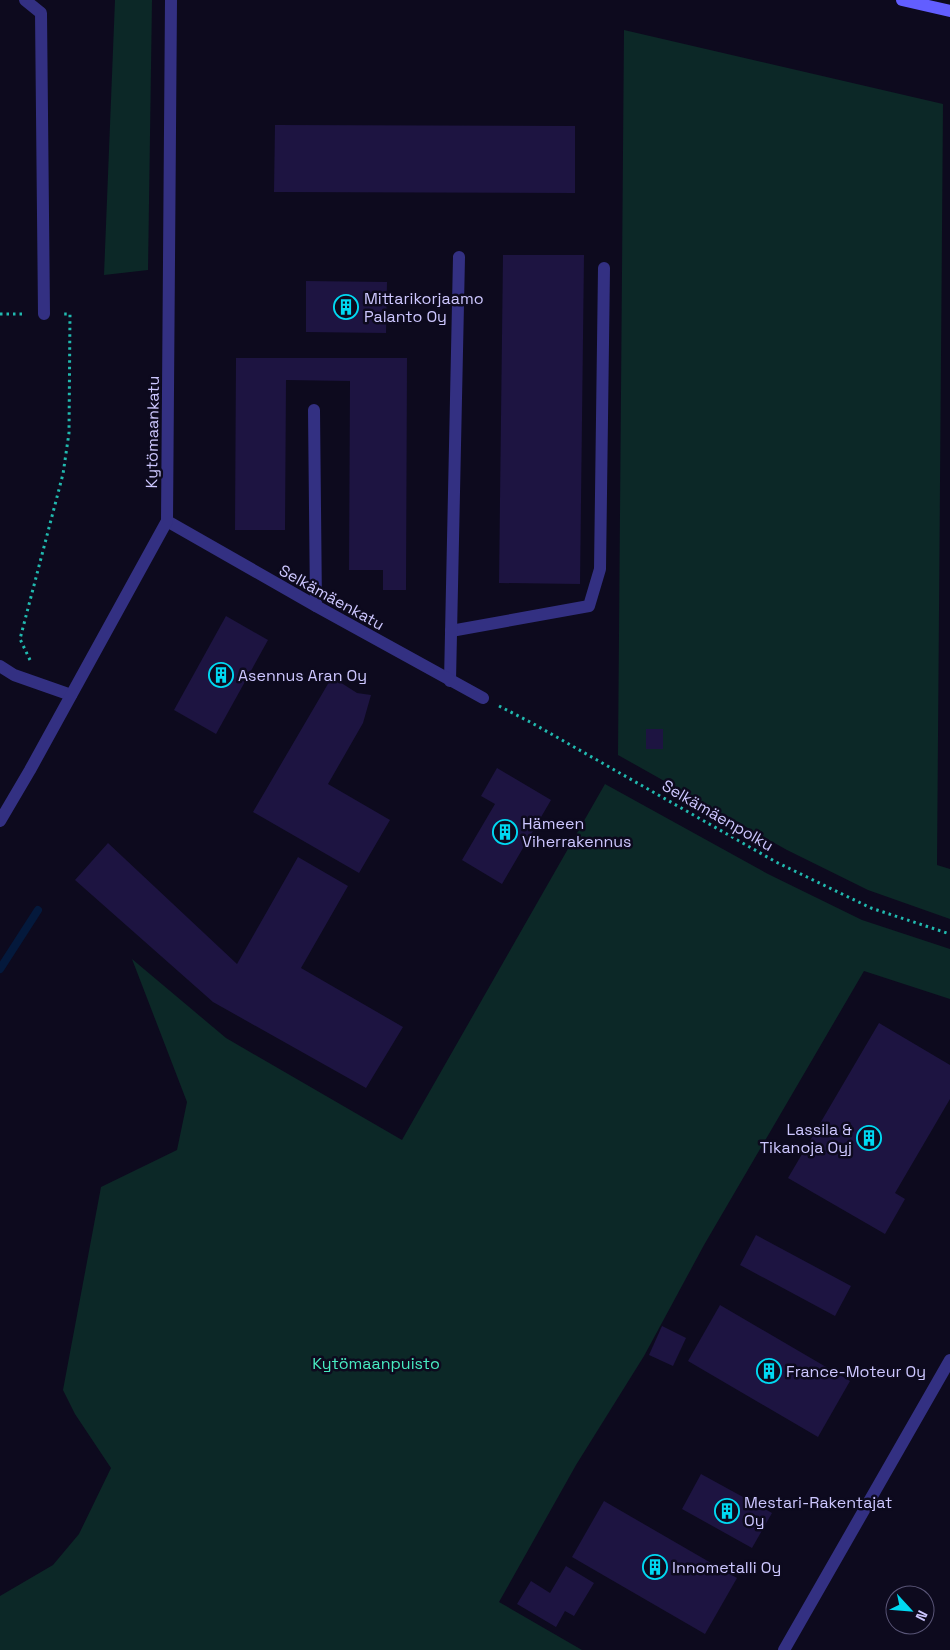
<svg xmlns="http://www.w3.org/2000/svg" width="950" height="1650" font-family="'Space Grotesk',sans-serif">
<rect width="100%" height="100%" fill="#0d0a1e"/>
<g fill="#0c2827">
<polygon points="115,0 152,0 148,270 104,275"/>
<polygon points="624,30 943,104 937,865 950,869 950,919 868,890 787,850 618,755"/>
<polygon points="605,784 768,874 862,920 950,949 950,999 864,971 704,1245 644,1356 576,1465 499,1602 582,1650 0,1650 0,1596 53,1565 79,1534 111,1468 75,1414 63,1390 101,1187 177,1150 187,1102 132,959 226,1038 402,1140"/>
</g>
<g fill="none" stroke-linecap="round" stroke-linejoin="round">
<polyline stroke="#04193c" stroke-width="8" points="0,969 38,910"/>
</g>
<g fill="#1d1441">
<polygon points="275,125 575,126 575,193 274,192"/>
<polygon points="503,255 584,255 580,584 499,583"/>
<polygon points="306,281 387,282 386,333 306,332"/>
<polygon points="236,358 407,358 406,590 383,590 383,570 349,570 350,381 286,380 285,530 235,530"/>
<polygon points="226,616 268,640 216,734 174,710"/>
<polygon points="332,677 357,693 371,695 363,723 328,784 390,820 359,873 253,812"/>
<rect x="646" y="729" width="17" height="20"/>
<polygon points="497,768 551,800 502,884 462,860 495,804 481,796"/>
<polygon points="108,843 237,964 298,857 348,886 301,968 403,1027 366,1088 213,1002 75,880"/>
<polygon points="879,1023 950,1065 950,1099 895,1193 905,1199 885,1234 788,1178"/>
<polygon points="756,1235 851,1286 835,1316 740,1265"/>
<polygon points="720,1305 850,1381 818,1437 688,1361"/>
<polygon points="662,1326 686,1338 673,1366 649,1355"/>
<polygon points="701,1474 772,1513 752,1548 682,1509"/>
<polygon points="604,1501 737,1578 705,1634 572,1557"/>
<polygon points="566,1566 594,1583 574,1616 565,1611 556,1627 517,1604 531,1581 550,1593"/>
</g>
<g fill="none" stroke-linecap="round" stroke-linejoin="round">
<g stroke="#21b9af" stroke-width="3" stroke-dasharray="2.5 4" stroke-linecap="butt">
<polyline points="0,314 25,314"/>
<polyline points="30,660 20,639 63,474 69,433 70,314 64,314"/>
<polyline points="499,706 532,723 776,862 871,908 950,934"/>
</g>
<g stroke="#333082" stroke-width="12">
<polyline points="25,0 41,13 44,314"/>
<polyline points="314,410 316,606"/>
<polyline points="451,631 589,606 600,569 604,268"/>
<polyline points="0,666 14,675 71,695"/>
<polyline points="450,681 459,257"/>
</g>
<g stroke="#333082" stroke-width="12">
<polyline points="167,521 316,606 483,698"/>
<polyline points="0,821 30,770 167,521 171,0"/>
<polyline points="784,1650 950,1360"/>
</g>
<polyline stroke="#625eff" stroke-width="12" points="902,0 950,11"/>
</g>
<defs>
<symbol id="building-ring" viewBox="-11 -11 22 22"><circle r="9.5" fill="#0d0a1e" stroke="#00d9f2" stroke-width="1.5"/><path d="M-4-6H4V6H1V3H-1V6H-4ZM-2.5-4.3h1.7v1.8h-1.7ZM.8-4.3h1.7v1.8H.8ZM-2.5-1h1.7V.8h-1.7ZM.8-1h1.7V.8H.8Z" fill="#00d9f2"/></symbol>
</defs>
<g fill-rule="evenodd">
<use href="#building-ring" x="332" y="293" width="28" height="28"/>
<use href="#building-ring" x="207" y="661" width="28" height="28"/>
<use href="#building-ring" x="491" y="818" width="28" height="28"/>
<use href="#building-ring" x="855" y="1124" width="28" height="28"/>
<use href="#building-ring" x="755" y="1357" width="28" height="28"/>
<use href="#building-ring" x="713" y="1497" width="28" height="28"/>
<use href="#building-ring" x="641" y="1553" width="28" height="28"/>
</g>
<g text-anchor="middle" stroke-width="5" stroke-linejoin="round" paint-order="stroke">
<g font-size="16" fill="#cdc7ff" stroke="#0d0a1e" text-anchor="start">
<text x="364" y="304">Mittarikorjaamo<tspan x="364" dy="18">Palanto Oy</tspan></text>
<text x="238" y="681">Asennus Aran Oy</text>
<text x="522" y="829">Hämeen<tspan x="522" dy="18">Viherrakennus</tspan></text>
<text x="852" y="1135" text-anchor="end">Lassila &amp;<tspan x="852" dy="18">Tikanoja Oyj</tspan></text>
<text x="786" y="1377">France-Moteur Oy</text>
<text x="744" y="1508">Mestari-Rakentajat<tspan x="744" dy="18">Oy</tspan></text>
<text x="672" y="1573">Innometalli Oy</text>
</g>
<g font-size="16" fill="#cdc7ff" stroke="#0d0a1e">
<text transform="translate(152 432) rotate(-89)" y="6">Kytömaankatu</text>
<text transform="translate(332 597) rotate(29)" y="6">Selkämäenkatu</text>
<text transform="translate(718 815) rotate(30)" y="6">Selkämäenpolku</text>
</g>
<g font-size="16" fill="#48eac1" stroke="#0d0a1e">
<text x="376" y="1369">Kytömaanpuisto</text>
</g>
</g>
<g transform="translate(910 1610) rotate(116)"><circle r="24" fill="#0d0a1e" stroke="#5a5678"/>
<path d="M0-4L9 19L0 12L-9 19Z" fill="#00d9f2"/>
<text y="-8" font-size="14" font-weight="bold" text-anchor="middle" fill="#cdc7ff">N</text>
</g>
</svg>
